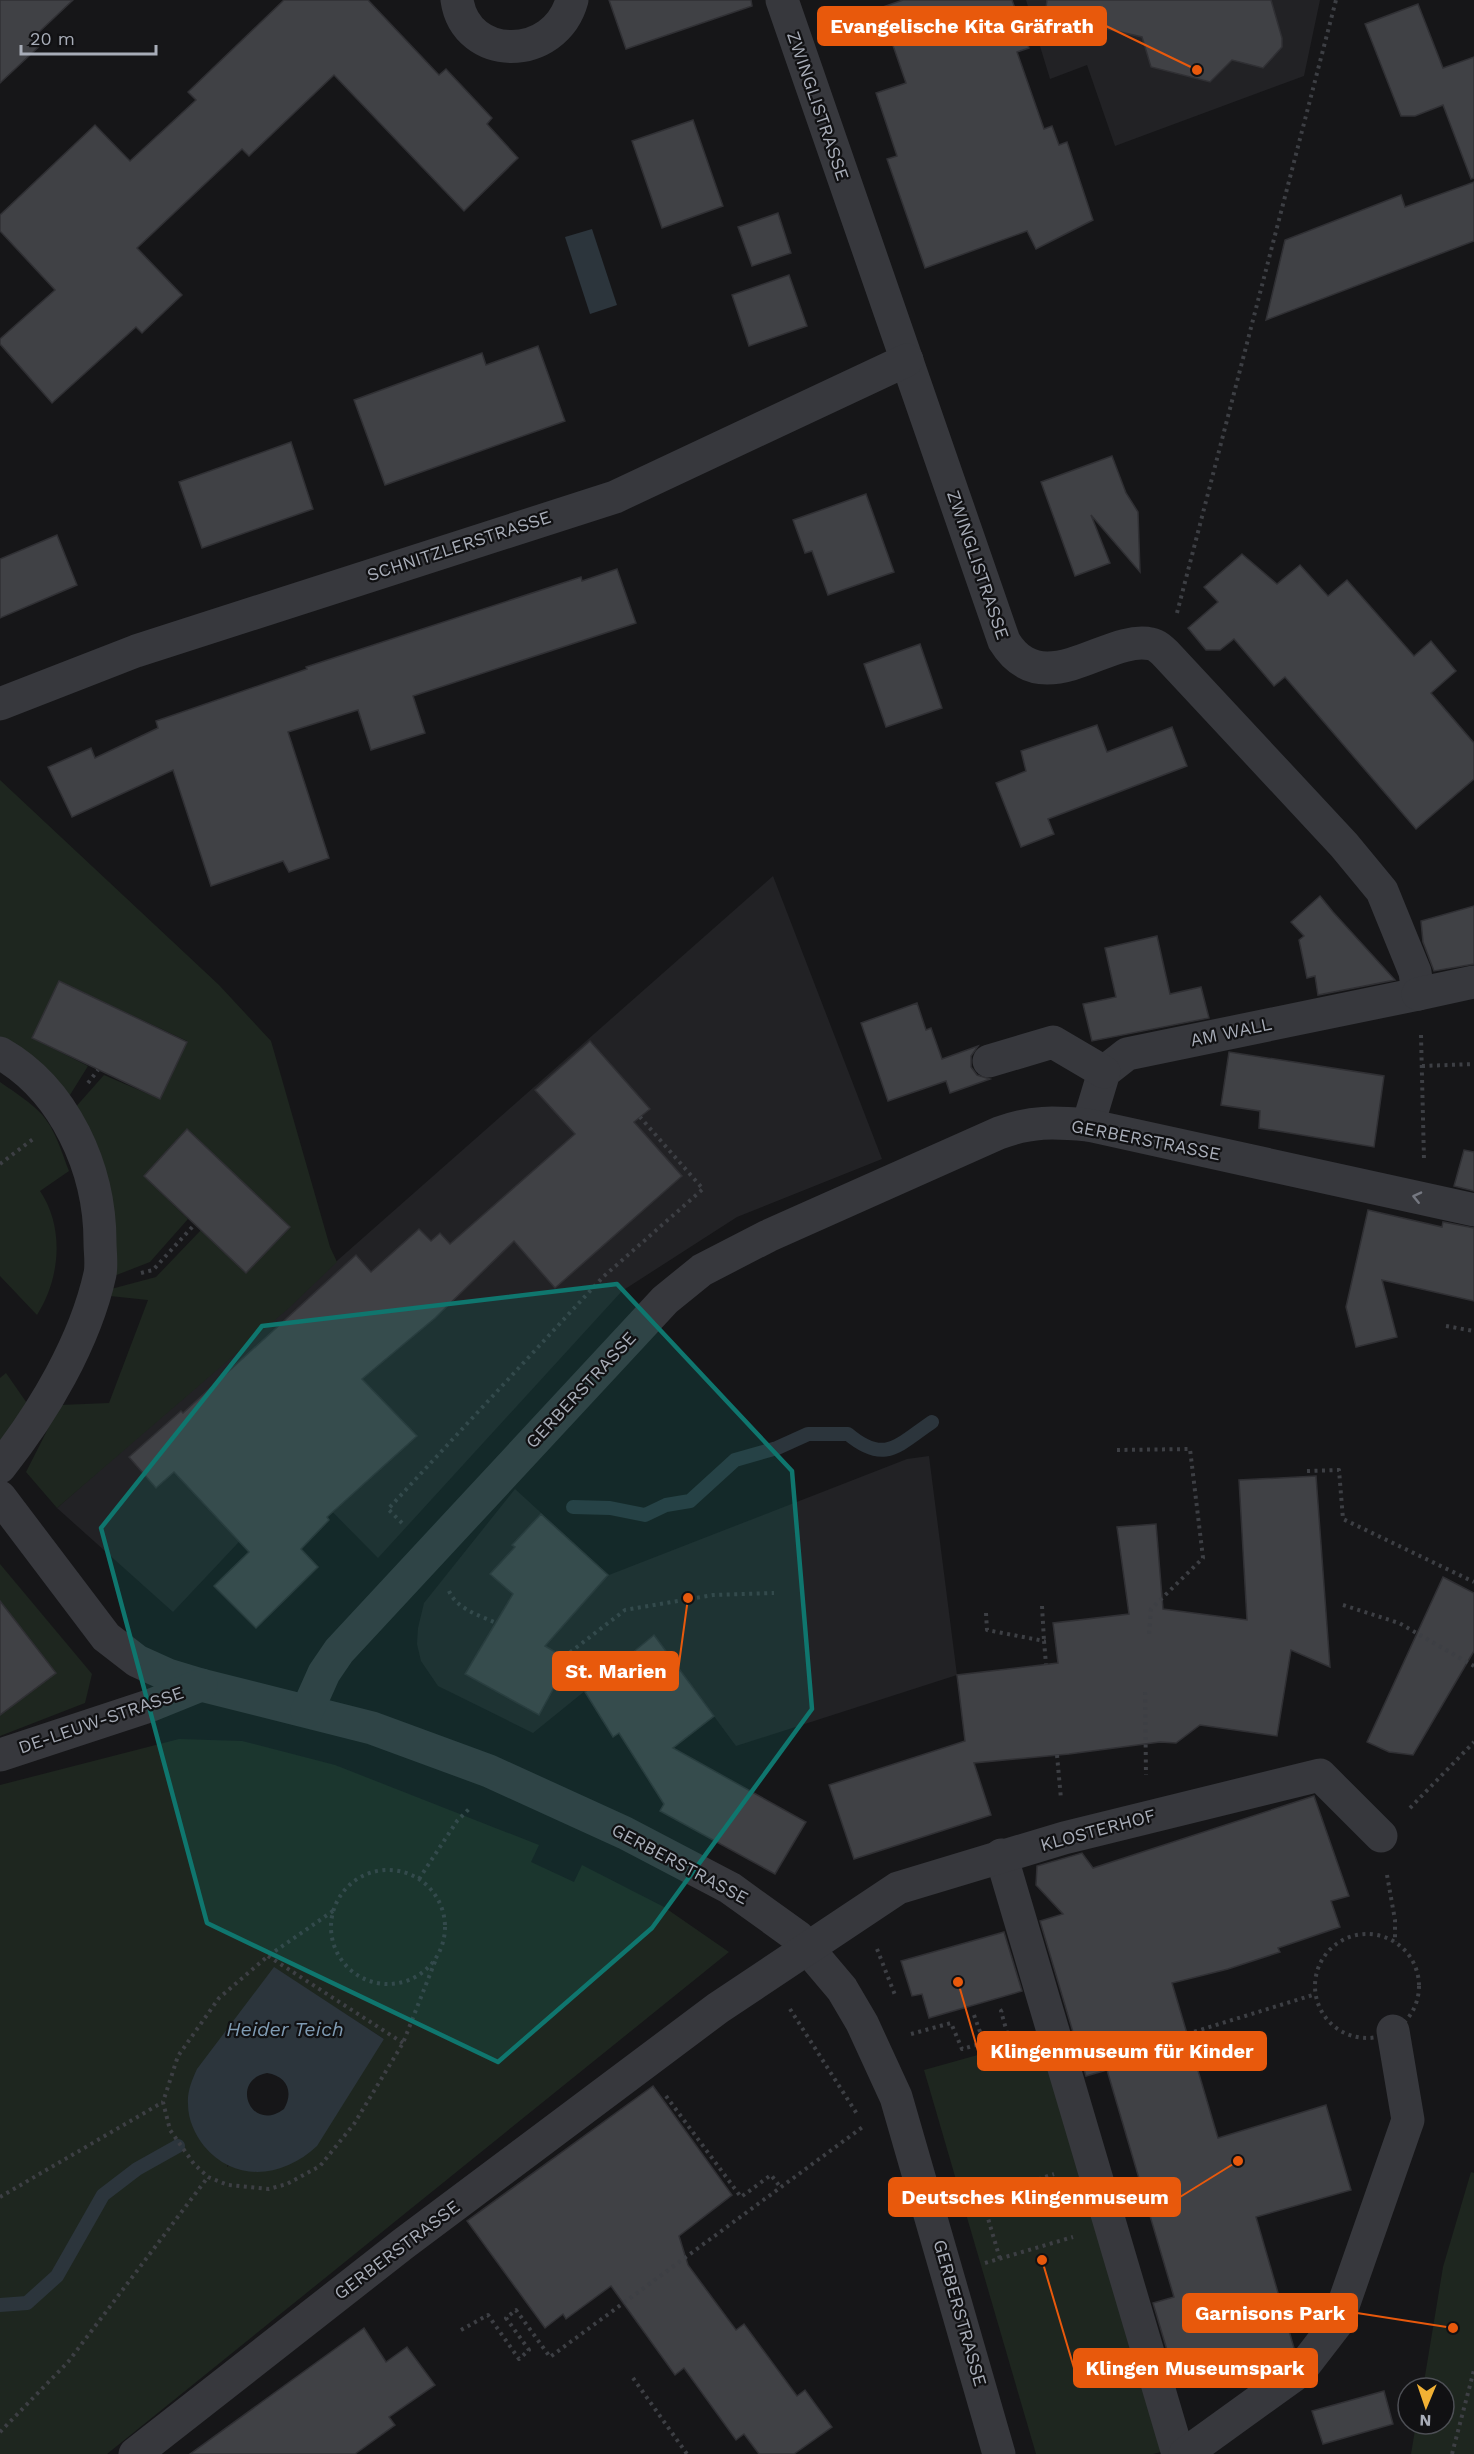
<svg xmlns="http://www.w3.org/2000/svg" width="1474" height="2454" font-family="'Work Sans',sans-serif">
<rect width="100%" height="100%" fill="#161618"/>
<g fill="#222225">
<polygon points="1026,0 1320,0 1304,76 1115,146 1087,65 1050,79"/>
<polygon points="773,876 882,1159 737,1217 622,1291 378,1558 299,1478 173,1612 57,1508"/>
<polygon points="929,1456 957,1675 736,1746 654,1635 533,1733 438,1686 421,1661 417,1644 418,1628 424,1603 515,1489 609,1575 907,1459"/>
</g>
<g fill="#1e261f" fill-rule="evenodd">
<polygon points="0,780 219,985 271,1041 330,1247 337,1262 289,1308 57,1508 26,1472 60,1405 109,1403 148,1300 110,1296 111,1289 156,1277 201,1230 246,1273 290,1227 187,1129 144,1176 188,1219 150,1262 114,1276 73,1110 104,1075 160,1099 187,1041 59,981 32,1038 88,1066 65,1103 0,1045"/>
<path d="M0,1082C47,1114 50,1117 69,1171L40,1191C65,1228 60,1279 37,1315L0,1276Z"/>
<polygon points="6,1373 31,1409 0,1444 0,1378"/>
<polygon points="0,1564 92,1674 85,1703 0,1736"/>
<path d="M179,1739L242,1741L335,1765L539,1845L531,1862L574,1882L582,1865L664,1907L729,1952L107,2454H0V1785ZM274,1968L384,2039L227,2167Z"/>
<polygon points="1039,2038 1161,2452 1153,2454 1036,2454 924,2070"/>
<polygon points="1471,2172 1474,2173 1474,2454 1411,2454 1416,2424 1444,2424 1444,2388 1423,2388 1443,2267"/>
</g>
<g fill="#2c353c" fill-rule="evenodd">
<polygon points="592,229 617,305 590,314 565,237"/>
<path d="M274,1967L384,2039L317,2146C284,2177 236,2184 204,2146C195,2134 188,2120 188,2104C187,2092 192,2080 197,2069ZM267,2073C287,2076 294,2092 284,2109C251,2134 229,2080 267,2073Z"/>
</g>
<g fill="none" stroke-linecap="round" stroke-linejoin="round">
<g stroke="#2c353c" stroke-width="14">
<path d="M573,1507L610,1508L645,1515L666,1505L690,1501L735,1460L777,1448L808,1434H848C885,1465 898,1445 932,1422"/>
<polyline points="0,2305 27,2303 57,2276 103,2195 137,2169 178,2146"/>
</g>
</g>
<g fill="#404145" stroke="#303034" stroke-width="1.5">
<polygon points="0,0 73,0 38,33 45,41 0,83"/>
<polygon points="284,0 368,0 439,75 446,69 492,118 487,124 518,158 464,211 334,75 249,156 242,149 137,248 182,295 142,333 136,327 52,403 0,344 0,339 55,290 0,231 0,215 95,125 130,161 196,100 188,92"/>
<polygon points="609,0 751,0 752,6 626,49"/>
<polygon points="903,0 1012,0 1029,48 1017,52 1044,129 1052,126 1059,145 1067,142 1093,220 1036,249 1027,231 925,268 887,159 897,156 876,93 906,83 880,8"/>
<polygon points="1047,0 1271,0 1282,38 1282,47 1263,68 1232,60 1210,82 1151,67 1142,37 1045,15"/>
<polygon points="1418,4 1443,68 1474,57 1474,178 1471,179 1443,105 1415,116 1401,116 1365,24"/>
<polygon points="693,120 723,206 662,228 632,141"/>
<polygon points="1474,182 1474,241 1266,320 1285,240 1401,195 1405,207"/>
<polygon points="778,213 791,253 752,266 738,227"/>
<polygon points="789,275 807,326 749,346 732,295"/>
<polygon points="538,346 565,421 385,485 354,400 482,353 486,365"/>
<polygon points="291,442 313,509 202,548 179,482"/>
<polygon points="1112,456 1126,493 1138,512 1140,572 1091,515 1110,563 1075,576 1041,482"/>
<polygon points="866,494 894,572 828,595 812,551 805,553 793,520"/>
<polygon points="57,535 77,585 0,618 0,559"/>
<polygon points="1242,554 1277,584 1300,565 1328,596 1347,580 1414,656 1431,641 1456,671 1431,693 1474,743 1474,779 1416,829 1285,677 1274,686 1234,639 1220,650 1206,650 1188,628 1218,602 1204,587"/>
<polygon points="617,569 636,623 413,696 425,733 371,750 358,710 288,732 329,858 289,872 283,861 211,886 173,770 72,817 48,767 91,748 95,758 158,728 156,721 307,669 306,667 581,577 582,581"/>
<polygon points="920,644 942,708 886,727 864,664"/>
<polygon points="1097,725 1107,752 1172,727 1187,766 1048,819 1054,834 1021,847 996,783 1026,771 1021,751"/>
<polygon points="1320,896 1333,912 1395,980 1318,995 1315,976 1307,978 1299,940 1304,936 1291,922"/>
<polygon points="1474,906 1474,964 1434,971 1423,942 1421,921"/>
<polygon points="1157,936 1170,994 1201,987 1209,1018 1092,1041 1083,1004 1116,997 1105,948"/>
<polygon points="59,981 187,1042 160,1099 32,1038"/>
<polygon points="917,1003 926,1030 931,1028 942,1059 978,1046 971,1056 971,1067 977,1075 990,1079 950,1093 946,1081 888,1101 861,1023"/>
<polygon points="590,1041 650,1109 634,1122 682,1176 555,1288 514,1241 435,1318 362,1379 417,1436 327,1517 329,1520 301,1549 318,1567 256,1628 214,1586 249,1552 174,1472 156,1488 129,1457 181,1411 183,1413 356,1255 371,1272 419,1229 431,1241 440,1233 450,1244 575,1134 535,1090"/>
<polygon points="1229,1052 1384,1076 1374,1147 1259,1128 1260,1111 1221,1105"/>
<polygon points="187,1129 290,1227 246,1273 144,1176"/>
<polygon points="1464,1150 1474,1152 1474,1191 1454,1186"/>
<polygon points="1368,1210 1442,1227 1443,1222 1474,1228 1474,1301 1382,1280 1397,1337 1356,1347 1346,1307"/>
<polygon points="1316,1476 1330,1667 1291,1650 1277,1736 1200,1725 1176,1743 1160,1742 1069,1754 974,1763 991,1815 854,1859 829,1785 965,1741 957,1675 1058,1663 1053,1623 1129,1614 1117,1527 1156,1524 1163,1609 1247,1620 1239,1480"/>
<polygon points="541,1514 608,1575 545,1646 569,1660 539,1715 465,1674 513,1594 490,1574 515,1547 512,1545"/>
<polygon points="1443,1577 1474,1593 1474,1651 1413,1755 1389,1752 1367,1742"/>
<polygon points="0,1601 56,1673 0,1715"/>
<polygon points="654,1635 714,1716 673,1748 806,1822 775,1874 660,1811 664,1804 619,1733 613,1737 585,1692"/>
<polygon points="1314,1796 1349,1896 1331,1901 1340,1927 1278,1948 1280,1952 1228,1969 1172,1983 1218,2138 1326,2105 1351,2190 1256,2217 1294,2348 1289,2354 1178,2387 1153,2303 1174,2297 1107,2070 1086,2076 1040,1921 1063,1914 1036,1885 1037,1866 1082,1853 1093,1868"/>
<polygon points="1004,1932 1022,1991 929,2018 922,1994 912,1996 901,1961"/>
<polygon points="653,2086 732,2195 679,2236 688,2265 736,2330 744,2324 797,2396 805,2390 832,2427 794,2454 759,2454 744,2434 736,2440 684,2368 675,2375 611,2286 566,2319 563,2314 545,2328 467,2221"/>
<polygon points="364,2328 386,2362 407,2347 435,2385 389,2417 395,2425 355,2454 190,2454"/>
<polygon points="1384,2391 1393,2424 1323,2444 1312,2411"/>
</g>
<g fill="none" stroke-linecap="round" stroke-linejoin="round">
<g stroke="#3d3f44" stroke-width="4" stroke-dasharray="3 4.5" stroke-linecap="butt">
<polyline points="1177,613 1336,0"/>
<polyline points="1421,1035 1424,1160"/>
<polyline points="1422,1066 1474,1064"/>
<polyline points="88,1083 98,1070"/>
<polyline points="0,1164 33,1139"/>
<polyline points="141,1273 153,1270 194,1225"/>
<polyline points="1446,1326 1474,1331"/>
<polyline points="1117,1450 1190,1449 1203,1558 1151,1609 1149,1634"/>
<polyline points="1307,1471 1339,1470 1343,1519 1474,1582"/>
<polyline points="402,1523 388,1509 603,1277 703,1189 640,1117"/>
<path d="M449,1591C456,1608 478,1615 494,1622"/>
<polyline points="1343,1605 1399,1623 1474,1666"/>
<polyline points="1042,1606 1044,1641"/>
<polyline points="986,1613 987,1630 1044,1641 1046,1664"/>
<polyline points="564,1657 625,1610 713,1595 774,1593"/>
<polyline points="1145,1692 1146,1775"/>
<polyline points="1057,1755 1061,1799"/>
<polyline points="1410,1808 1474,1742"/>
<circle cx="388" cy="1927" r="57"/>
<polyline points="1387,1875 1395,1920 1395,1942"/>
<polyline points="419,1879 457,1821 471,1807"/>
<polyline points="333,1911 268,1956 219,1998 178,2056 163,2102 170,2130 194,2164 208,2177 228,2185 269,2189 287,2184 320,2166 354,2124 403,2043 436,1959"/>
<circle cx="1367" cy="1986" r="52"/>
<polyline points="877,1949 895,1995"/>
<polyline points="268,1956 403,2043"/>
<polyline points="790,2009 857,2114"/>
<polyline points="974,2015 984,2043"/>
<polyline points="911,2034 951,2023 962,2049 1008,2036 1001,2011 1005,2009"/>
<polyline points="1187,2034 1316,1994"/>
<polyline points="666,2096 741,2197 771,2175 781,2188"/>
<polyline points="0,2197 163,2102"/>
<polyline points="982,2198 1000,2259"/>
<polyline points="967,2203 1054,2174"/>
<polyline points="985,2263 1073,2237"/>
<polyline points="461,2330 488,2315 519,2359 529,2350 506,2318 516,2310 550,2357 864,2126"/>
<polyline points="633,2378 687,2454"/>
<polyline points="0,2432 68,2362 208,2177"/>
<polyline points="1452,2454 1474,2370"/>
</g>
<g stroke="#37383d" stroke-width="33">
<path d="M457,0C466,62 555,62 572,0"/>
<path d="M782,0L1004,641C1043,705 1107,634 1151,644C1157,645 1162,650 1166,654L1344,845L1382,891L1415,972L1418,994L1127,1054L1104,1072L1088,1125"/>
<polyline points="0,704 136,651 615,497 907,360"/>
<polyline points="1418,994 1474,982"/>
<path d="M0,1053C65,1090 100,1169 100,1242C100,1252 102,1264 100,1274C85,1342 43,1413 0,1467"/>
<polyline points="989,1061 1053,1042 1104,1072"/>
<polyline points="0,1497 106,1637 137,1661 168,1675 201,1685 372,1728 489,1771 625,1833 730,1888 798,1937 842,1989 862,2023 896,2097 999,2454"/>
<path d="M307,1711L324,1673L339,1651L665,1300L702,1270L768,1236L999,1133C1032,1121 1053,1122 1088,1125L1474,1210"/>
<polyline points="0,1755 149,1706 201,1685"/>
<polyline points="1001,1855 1178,2454"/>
<polyline points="135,2454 403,2244 718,2008 898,1888 1064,1838 1320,1775 1381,1836"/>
<polyline points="1185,2454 1300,2371 1337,2323 1408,2120 1393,2031"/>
</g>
</g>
<defs><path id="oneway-chevron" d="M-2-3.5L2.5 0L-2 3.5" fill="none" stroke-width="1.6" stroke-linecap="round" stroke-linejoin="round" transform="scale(1.5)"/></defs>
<use stroke="#757881" href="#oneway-chevron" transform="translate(1417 1197) rotate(-167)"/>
<path fill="#0f766e" fill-opacity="0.2" stroke="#0f766e" stroke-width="4.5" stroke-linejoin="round" d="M617,1284L792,1471L812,1709L652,1928L498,2062L207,1923L101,1528L262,1326Z"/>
<g text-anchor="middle" stroke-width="4.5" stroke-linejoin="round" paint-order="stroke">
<g font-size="18" fill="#a8adb8" stroke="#111113">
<text transform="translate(818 106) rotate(71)" y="6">ZWINGLISTRASSE</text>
<text transform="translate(459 546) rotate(-18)" y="6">SCHNITZLERSTRASSE</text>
<text transform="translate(978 565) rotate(71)" y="6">ZWINGLISTRASSE</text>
<text transform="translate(1231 1032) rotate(-12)" y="6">AM WALL</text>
<text transform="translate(1146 1140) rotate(11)" y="6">GERBERSTRASSE</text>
<text transform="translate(581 1390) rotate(-47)" y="6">GERBERSTRASSE</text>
<text transform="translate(101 1720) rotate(-19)" y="6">DE-LEUW-STRASSE</text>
<text transform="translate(1098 1830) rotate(-15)" y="6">KLOSTERHOF</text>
<text transform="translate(680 1864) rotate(28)" y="6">GERBERSTRASSE</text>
<text transform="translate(397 2250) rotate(-37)" y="6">GERBERSTRASSE</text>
<text transform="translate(960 2313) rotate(74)" y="6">GERBERSTRASSE</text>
</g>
<g font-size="20" font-style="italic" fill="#7f9bb3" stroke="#111113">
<text x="285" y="2036">Heider Teich</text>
</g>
</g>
<path fill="none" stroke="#e8590c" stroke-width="2" d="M1197 70L1106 26M688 1598L678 1671M958 1982L978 2051M1238 2161L1180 2197M1453 2328L1357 2313M1042 2260L1074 2368"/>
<g fill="#e8590c" stroke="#111113" stroke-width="2">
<circle cx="1197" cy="70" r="6"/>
<circle cx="688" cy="1598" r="6"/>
<circle cx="958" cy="1982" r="6"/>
<circle cx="1238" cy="2161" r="6"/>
<circle cx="1453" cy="2328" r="6"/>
<circle cx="1042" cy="2260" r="6"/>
</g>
<g fill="#e8590c" stroke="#e8590c" stroke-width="2">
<rect x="818" y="7" width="288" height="38" rx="6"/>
<rect x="553" y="1652" width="125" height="38" rx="6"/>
<rect x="978" y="2032" width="288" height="38" rx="6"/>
<rect x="889" y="2178" width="291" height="38" rx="6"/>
<rect x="1183" y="2294" width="174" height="38" rx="6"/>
<rect x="1074" y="2349" width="243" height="38" rx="6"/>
</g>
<g font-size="20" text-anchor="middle" font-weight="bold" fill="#fff">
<text x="962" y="33">Evangelische Kita Gräfrath</text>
<text x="616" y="1678">St. Marien</text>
<text x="1122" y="2058">Klingenmuseum für Kinder</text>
<text x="1035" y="2204">Deutsches Klingenmuseum</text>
<text x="1270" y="2320">Garnisons Park</text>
<text x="1195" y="2375">Klingen Museumspark</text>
</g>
<g transform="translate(1426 2406) rotate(182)"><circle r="28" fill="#111113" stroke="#4d4f55" stroke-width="1.5"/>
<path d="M0-4.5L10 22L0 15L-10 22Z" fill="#f2b134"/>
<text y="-9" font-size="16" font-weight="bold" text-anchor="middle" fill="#a8adb8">N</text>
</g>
<path d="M21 45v9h135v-9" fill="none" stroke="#a8adb8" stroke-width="3"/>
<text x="30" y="45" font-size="18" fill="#a8adb8" stroke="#111113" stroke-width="4.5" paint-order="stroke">20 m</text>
</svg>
